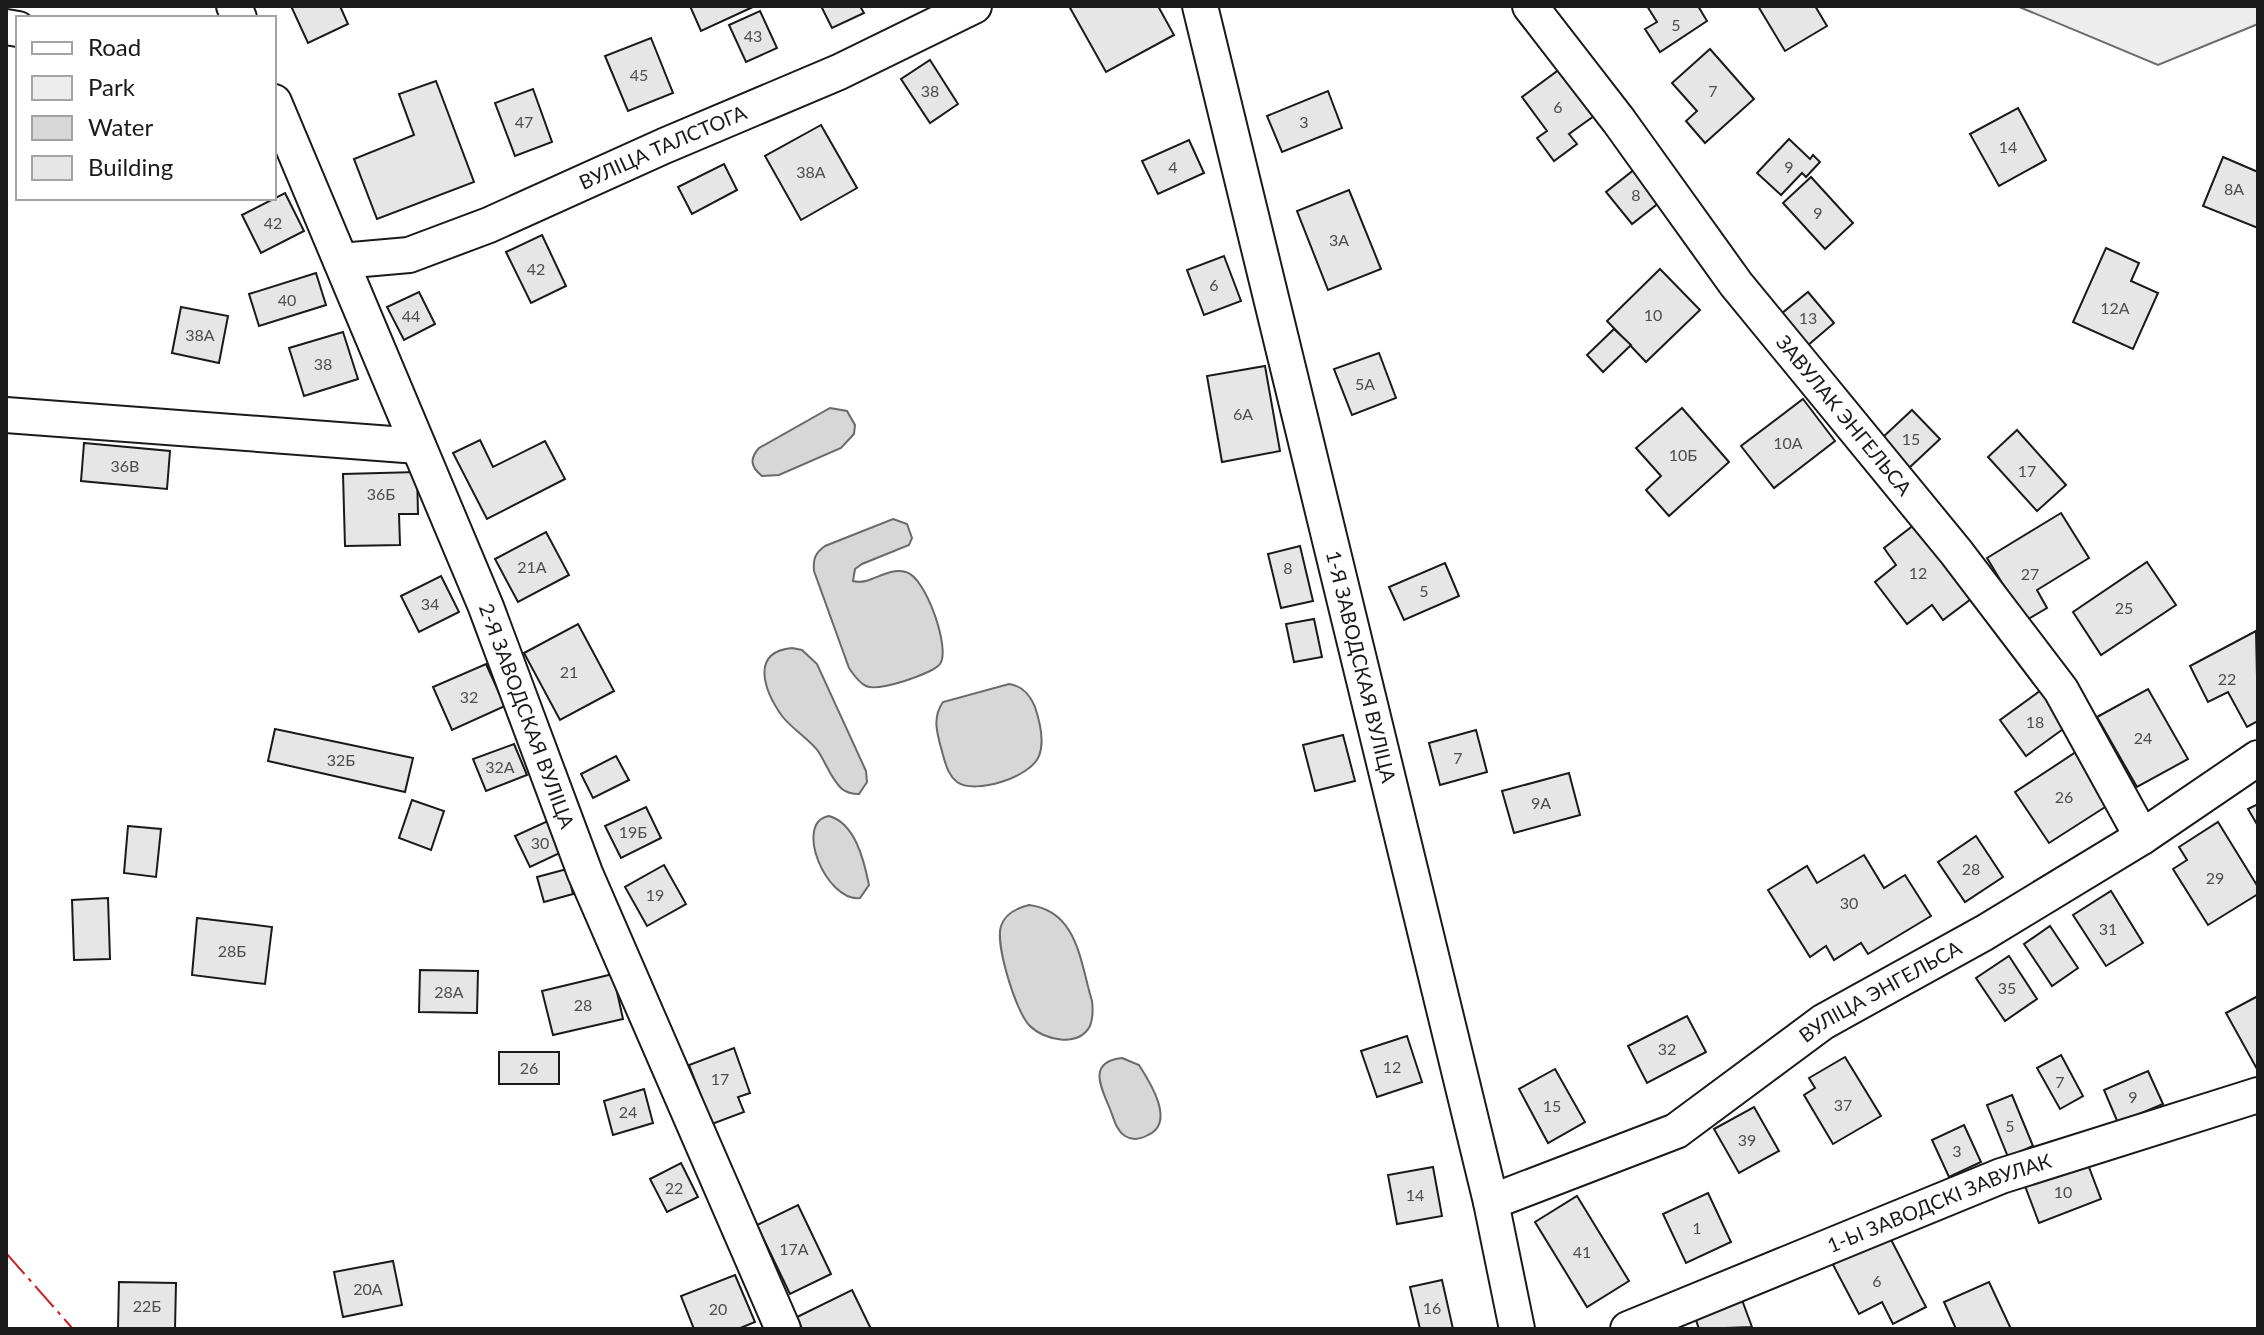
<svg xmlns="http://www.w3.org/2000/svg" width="2264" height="1335" font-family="Lato,sans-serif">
<rect width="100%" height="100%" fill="#fff"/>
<polygon fill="#ededed" stroke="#6a6a6a" stroke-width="2" points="2017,6 2258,6 2258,24 2158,65"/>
<g fill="#d7d7d7" stroke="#6a6a6a" stroke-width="2">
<path d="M830,408L847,411L855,425L854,434L841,448L779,475L762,476C751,467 749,459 759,448Z"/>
<path d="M893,519L907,524L912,538L909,545L862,564L855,569L853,581C871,586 887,566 906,572C926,577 951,650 940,664C932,674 878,692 866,686C858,682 854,675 849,668L814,571C813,559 815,553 825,546Z"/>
<path d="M792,648L802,650L817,664L866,771L867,782L859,794C852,794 847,793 842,789C831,779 826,763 818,751C808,738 792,729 782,716C765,692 749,652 792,648Z"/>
<path d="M1009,684C1023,686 1030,695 1035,707C1040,722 1045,741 1039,756C1031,777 975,795 957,782C948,775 946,765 943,755C938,736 931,719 943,702Z"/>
<path d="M829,816C855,823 864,860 869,885L860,898C826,902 793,822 829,816Z"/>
<path d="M1029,905C1078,911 1080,962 1092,1001C1093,1009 1093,1018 1090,1026C1078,1048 1044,1040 1030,1026C1016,1013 995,944 1001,926C1005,913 1017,908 1029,905Z"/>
<path d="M1122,1058L1139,1065C1150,1082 1176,1123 1148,1135C1141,1139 1133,1141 1125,1136C1116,1130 1114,1119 1110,1109C1101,1087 1087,1062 1122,1058Z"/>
</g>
<g fill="#e6e6e6" stroke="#1a1a1a" stroke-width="2">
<polygon points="291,6 340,6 348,24 308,43"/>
<polygon points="690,6 755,6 701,31"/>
<polygon points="821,6 860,6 864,13 832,28"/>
<polygon points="1069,6 1158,6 1174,35 1106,72"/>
<polygon points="1647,6 1698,6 1707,21 1660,52 1645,29 1657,22"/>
<polygon points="1758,6 1815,6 1827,26 1785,51"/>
<polygon points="760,11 777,48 746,62 729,25"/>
<polygon points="651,38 673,93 628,111 605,56"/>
<polygon points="1710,49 1754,99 1705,143 1686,121 1697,111 1672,83"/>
<polygon points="930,60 958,104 930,123 901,79"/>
<polygon points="1560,69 1594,116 1569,134 1577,144 1554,161 1537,138 1547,131 1522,97"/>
<polygon points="436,81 474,182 377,219 354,159 414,135 399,94"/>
<polygon points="533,89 552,142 515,156 495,103"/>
<polygon points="1328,91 1342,128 1282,152 1267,116"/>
<polygon points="2018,108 2046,160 1999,186 1970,134"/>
<polygon points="821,125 857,188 801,220 765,156"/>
<polygon points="1789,139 1810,159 1813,155 1820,162 1806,177 1802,173 1781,195 1757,173"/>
<polygon points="1189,140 1204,173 1158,194 1142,161"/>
<polygon points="2223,157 2258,172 2258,228 2203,206"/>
<polygon points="724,164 737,190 692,214 678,187"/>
<polygon points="1640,165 1665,198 1632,224 1606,192"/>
<polygon points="1811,177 1853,223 1825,249 1783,203"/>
<polygon points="1349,190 1381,269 1328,290 1297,211"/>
<polygon points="285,193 304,231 261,253 242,215"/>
<polygon points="542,235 566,286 531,303 506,252"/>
<polygon points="2106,248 2139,263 2131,281 2158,293 2133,349 2073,322"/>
<polygon points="1224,256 1241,301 1204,315 1187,270"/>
<polygon points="1660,269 1700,310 1646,362 1607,321"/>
<polygon points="316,273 326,305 259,326 249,294"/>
<polygon points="419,292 435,324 404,340 387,307"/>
<polygon points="1808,292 1834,323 1807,346 1781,314"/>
<polygon points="181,307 228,316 219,363 172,353"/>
<polygon points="1614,329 1631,345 1603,372 1587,355"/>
<polygon points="343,332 358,379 304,396 289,348"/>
<polygon points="1379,353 1396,398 1352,415 1334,369"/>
<polygon points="1265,366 1280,451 1222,462 1207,376"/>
<polygon points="1803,399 1835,441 1774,488 1741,446"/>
<polygon points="1682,408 1729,462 1669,516 1646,490 1661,476 1636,448"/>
<polygon points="1912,410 1940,439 1909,468 1882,438"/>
<polygon points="2017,430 2066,485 2037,511 1988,457"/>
<polygon points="480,440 493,467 545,441 565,479 487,519 453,453"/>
<polygon points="84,443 170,451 167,489 81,481"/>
<polygon points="417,472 418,514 399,514 400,545 345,546 343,474"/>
<polygon points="2061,513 2089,558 2037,590 2047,608 2025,621 1987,558"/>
<polygon points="1914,525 1971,599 1943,620 1932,605 1907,624 1875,582 1896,565 1884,548"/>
<polygon points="546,532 569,575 518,602 495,559"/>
<polygon points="1300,546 1313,601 1281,608 1268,554"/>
<polygon points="2147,562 2176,605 2101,655 2073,612"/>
<polygon points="1445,563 1459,596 1404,620 1389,587"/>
<polygon points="441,576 459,612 419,632 401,596"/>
<polygon points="1314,619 1322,657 1294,662 1286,624"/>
<polygon points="578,624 614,691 560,720 524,653"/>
<polygon points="2256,631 2258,721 2247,727 2228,692 2208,702 2190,666"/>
<polygon points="486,664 505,706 452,730 433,687"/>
<polygon points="2044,688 2070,724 2026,756 2000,720"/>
<polygon points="2148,689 2188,759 2137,787 2097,717"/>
<polygon points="275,729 413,758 405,792 268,761"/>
<polygon points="1476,730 1487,772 1440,785 1429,743"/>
<polygon points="1343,735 1355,781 1315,791 1303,745"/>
<polygon points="514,744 527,775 486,791 473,759"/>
<polygon points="2079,750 2113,802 2049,843 2015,792"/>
<polygon points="616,756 629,780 593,798 581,774"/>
<polygon points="1569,773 1580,815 1514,833 1502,791"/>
<polygon points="412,800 444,811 431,850 399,838"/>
<polygon points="2258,804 2258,826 2248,809"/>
<polygon points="646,807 661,838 621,858 605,826"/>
<polygon points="550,820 564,851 530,867 515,836"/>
<polygon points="2218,822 2258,887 2258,894 2208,925 2173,869 2187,860 2179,847"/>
<polygon points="128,826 161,829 156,877 124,873"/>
<polygon points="1976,836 2003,877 1965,902 1938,862"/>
<polygon points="1864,855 1884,888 1905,875 1931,916 1868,954 1861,943 1834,960 1826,946 1810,957 1768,890 1807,866 1817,883"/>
<polygon points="664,865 686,904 647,926 625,887"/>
<polygon points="567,869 573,894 544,902 537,877"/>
<polygon points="2111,891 2143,943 2106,966 2073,915"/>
<polygon points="108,898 110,959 74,960 72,900"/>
<polygon points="197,918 272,927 265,984 192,975"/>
<polygon points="2050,926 2078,968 2052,986 2024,944"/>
<polygon points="2009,956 2037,999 2005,1021 1976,978"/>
<polygon points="420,970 478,971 477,1013 419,1012"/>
<polygon points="613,974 623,1019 553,1035 542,991"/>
<polygon points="2258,996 2258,1069 2257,1069 2226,1013"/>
<polygon points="1687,1016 1706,1052 1647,1083 1628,1046"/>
<polygon points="1407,1036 1422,1082 1377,1097 1361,1051"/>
<polygon points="734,1048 750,1093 738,1097 744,1112 712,1124 689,1065"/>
<rect x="499" y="1052" width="60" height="32"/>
<polygon points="2061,1055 2083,1096 2060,1109 2037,1068"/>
<polygon points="1845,1057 1881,1116 1833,1144 1804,1095 1815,1088 1809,1078"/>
<polygon points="1555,1069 1585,1122 1548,1143 1519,1089"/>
<polygon points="2148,1071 2163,1104 2118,1123 2104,1090"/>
<polygon points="644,1089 653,1123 613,1135 604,1101"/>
<polygon points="2012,1095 2033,1146 2008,1157 1987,1105"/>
<polygon points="1754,1107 1779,1151 1739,1173 1714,1129"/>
<polygon points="1964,1125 1981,1162 1949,1177 1932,1140"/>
<polygon points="2087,1162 2101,1199 2039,1223 2025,1186"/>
<polygon points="681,1163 698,1197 667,1212 650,1179"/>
<polygon points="1433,1167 1442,1216 1397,1224 1388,1175"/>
<polygon points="1708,1193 1731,1242 1686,1263 1663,1214"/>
<polygon points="1577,1196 1629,1281 1587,1307 1535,1222"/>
<polygon points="798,1205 831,1274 790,1294 757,1225"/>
<polygon points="1886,1230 1926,1307 1893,1324 1882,1302 1859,1314 1830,1259"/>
<polygon points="393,1261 402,1305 343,1317 334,1272"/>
<polygon points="735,1275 755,1322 738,1329 694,1329 681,1296"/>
<polygon points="1442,1280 1453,1329 1420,1329 1410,1287"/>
<polygon points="119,1282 176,1283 175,1329 118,1329"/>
<polygon points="1989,1282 2011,1329 1956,1329 1944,1302"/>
<polygon points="852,1290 871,1329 802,1329 797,1317"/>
<polygon points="1742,1300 1752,1327 1699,1329 1695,1317"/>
</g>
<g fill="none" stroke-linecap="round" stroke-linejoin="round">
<defs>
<g id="street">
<polyline points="234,6 239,18"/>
<path id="s1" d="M1200,6L1491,1202L1517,1329"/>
<path id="s2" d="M1530,6L1619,121L1736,284L1956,552L2061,690L2142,837"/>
<polyline points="6,27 18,29"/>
<path id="s3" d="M274,102L486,607L585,873L783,1329"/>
<path id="s4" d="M341,261L409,255L489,225L664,146L839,72L974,6"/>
<polyline points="6,415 418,446"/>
<path id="s5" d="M1491,1202L1676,1131L1823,1022L1984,933L2142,837L2258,758"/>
<path id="s6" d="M1628,1329L2001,1176L2258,1095"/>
</g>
</defs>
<use href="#street" stroke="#1a1a1a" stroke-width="38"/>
<use href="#street" stroke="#fff" stroke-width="34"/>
<polyline stroke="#c62828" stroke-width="2" stroke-dasharray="28 6 4 6" stroke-linecap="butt" points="6,1253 73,1329"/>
</g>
<g text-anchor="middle" stroke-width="6" stroke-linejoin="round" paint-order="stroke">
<g font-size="16" fill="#4d4d4d">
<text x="1676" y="31">5</text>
<text x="753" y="42">43</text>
<text x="639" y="81">45</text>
<text x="930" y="97">38</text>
<text x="1713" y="97">7</text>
<text x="1558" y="113">6</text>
<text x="524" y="128">47</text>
<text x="1304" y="128">3</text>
<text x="2008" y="153">14</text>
<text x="1173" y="173">4</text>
<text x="1789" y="173">9</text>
<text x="811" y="178">38А</text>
<text x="2234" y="195">8А</text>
<text x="1636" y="201">8</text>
<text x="1818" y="219">9</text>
<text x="273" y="229">42</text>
<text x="1339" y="246">3А</text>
<text x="536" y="275">42</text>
<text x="1214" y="291">6</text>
<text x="287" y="306">40</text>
<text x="2115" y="314">12А</text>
<text x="1653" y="321">10</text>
<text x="411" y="322">44</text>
<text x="1808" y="324">13</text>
<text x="200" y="341">38А</text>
<text x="323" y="370">38</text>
<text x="1365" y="390">5А</text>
<text x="1243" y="420">6А</text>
<text x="1911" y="445">15</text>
<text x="1788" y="449">10А</text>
<text x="1683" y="461">10Б</text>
<text x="125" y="472">36В</text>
<text x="2027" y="477">17</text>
<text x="381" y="500">36Б</text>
<text x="532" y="573">21А</text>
<text x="1288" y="574">8</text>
<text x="1918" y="579">12</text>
<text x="2030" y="580">27</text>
<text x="1424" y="597">5</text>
<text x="430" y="610">34</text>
<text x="2124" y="614">25</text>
<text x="569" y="678">21</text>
<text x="2227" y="685">22</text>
<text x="469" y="703">32</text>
<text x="2035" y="728">18</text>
<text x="2143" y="744">24</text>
<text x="1458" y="764">7</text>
<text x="341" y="766">32Б</text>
<text x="500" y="773">32А</text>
<text x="2064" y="803">26</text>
<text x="1541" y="809">9А</text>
<text x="633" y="838">19Б</text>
<text x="540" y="849">30</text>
<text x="1971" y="875">28</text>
<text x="2215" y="884">29</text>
<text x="655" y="901">19</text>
<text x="1849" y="909">30</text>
<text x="2108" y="935">31</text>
<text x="232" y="957">28Б</text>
<text x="2007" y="994">35</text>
<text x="449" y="998">28А</text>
<text x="583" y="1011">28</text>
<text x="1667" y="1055">32</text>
<text x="1392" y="1073">12</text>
<text x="529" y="1074">26</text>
<text x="720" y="1085">17</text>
<text x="2060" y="1088">7</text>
<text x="2133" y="1103">9</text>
<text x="1843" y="1111">37</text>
<text x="1552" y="1112">15</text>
<text x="628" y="1118">24</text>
<text x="2010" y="1132">5</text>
<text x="1747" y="1146">39</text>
<text x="1957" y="1157">3</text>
<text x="674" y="1194">22</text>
<text x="2063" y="1198">10</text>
<text x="1415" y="1201">14</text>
<text x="1697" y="1234">1</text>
<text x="794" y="1255">17А</text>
<text x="1582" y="1258">41</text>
<text x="1877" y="1287">6</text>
<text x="368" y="1295">20А</text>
<text x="147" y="1312">22Б</text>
<text x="1432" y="1314">16</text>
<text x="718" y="1315">20</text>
</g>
<g font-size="20" fill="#1a1a1a" stroke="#fff">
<text dy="7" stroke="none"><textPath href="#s4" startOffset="344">ВУЛІЦА ТАЛСТОГА</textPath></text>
<text dy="7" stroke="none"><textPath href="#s2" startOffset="516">ЗАВУЛАК ЭНГЕЛЬСА</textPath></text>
<text dy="7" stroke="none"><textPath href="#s1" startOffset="680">1-Я ЗАВОДСКАЯ ВУЛІЦА</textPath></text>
<text dy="7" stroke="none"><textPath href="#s3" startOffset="664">2-Я ЗАВОДСКАЯ ВУЛІЦА</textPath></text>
<text dy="7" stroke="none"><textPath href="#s5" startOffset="446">ВУЛІЦА ЭНГЕЛЬСА</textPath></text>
<text dy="7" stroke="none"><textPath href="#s6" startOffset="336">1-Ы ЗАВОДСКІ ЗАВУЛАК</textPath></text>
</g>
</g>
<rect width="2264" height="1335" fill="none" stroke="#1a1a1a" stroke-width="16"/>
<rect x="16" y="16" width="260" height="184" fill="#ffffff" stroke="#a3a3a3" stroke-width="2"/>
<rect x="32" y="42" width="40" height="12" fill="#ffffff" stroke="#a3a3a3" stroke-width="2"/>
<text x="88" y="56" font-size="24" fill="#1a1a1a">Road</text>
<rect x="32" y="76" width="40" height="24" fill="#ededed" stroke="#a3a3a3" stroke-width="2"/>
<text x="88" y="96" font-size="24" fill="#1a1a1a">Park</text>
<rect x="32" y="116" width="40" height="24" fill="#d7d7d7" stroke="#a3a3a3" stroke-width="2"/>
<text x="88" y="136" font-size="24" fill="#1a1a1a">Water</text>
<rect x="32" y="156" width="40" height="24" fill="#e6e6e6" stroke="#a3a3a3" stroke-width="2"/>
<text x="88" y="176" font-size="24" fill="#1a1a1a">Building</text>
</svg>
